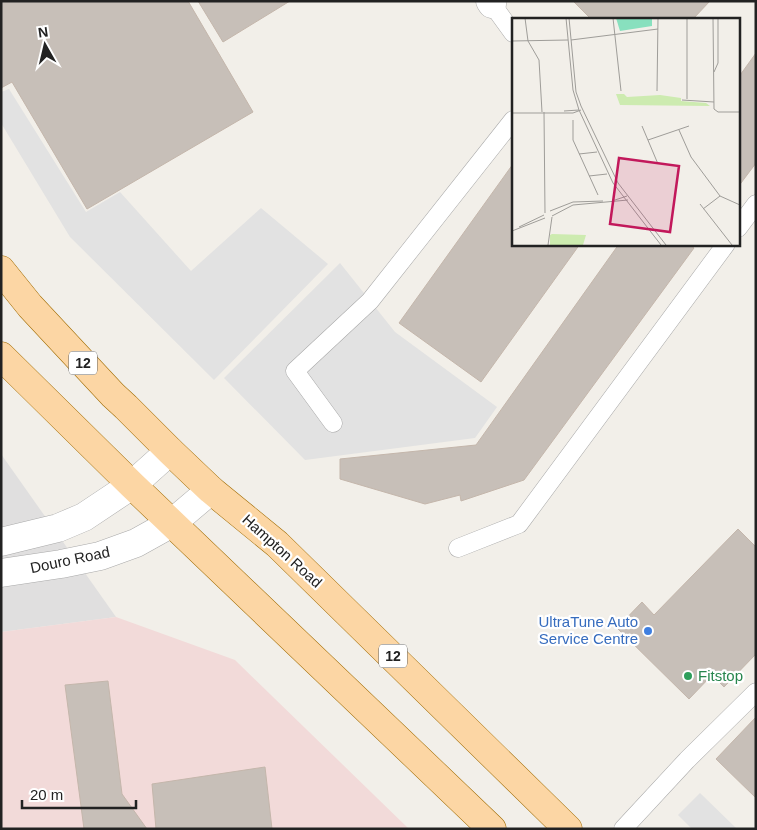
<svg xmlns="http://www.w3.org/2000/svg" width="757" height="830" font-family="Helvetica,sans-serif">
<rect width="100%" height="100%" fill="#f2efe9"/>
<polygon fill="#e0dfdf" points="1,454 116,617 1,632"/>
<polygon fill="#f2dad9" points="116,617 235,660 409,829 1,829 1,632"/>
<g fill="#e2e2e2">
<polygon points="9,89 86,212 120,192 191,271 261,208 328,264 214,380 70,237 1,123 1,92"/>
<polygon points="340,263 395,332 497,407 475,438 305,460 224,378"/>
<polygon points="700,793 737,829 692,829 678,815"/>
</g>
<g fill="#c7bfb8" stroke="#c4b6ab">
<polygon points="1,1 188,1 253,112 87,209 12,82 1,88"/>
<polygon points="198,1 290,1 223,42"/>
<polygon points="573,1 710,1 693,19 591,19"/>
<polygon points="756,53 756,163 738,187 738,78"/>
<polygon points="513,164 513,244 580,244 481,382 399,323"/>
<polygon points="619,244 688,244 694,248 524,480 461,501 460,495 425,504 340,479 340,459 476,445"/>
<polygon points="738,529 756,547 756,654 724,687 712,675 689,699 617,628 642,602 654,615"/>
<polygon points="108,681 122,794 147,829 84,829 65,685"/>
<polygon points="756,717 756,798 716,759"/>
<polygon points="265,767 272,829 156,829 152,784"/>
</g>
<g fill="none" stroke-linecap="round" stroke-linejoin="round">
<defs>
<g id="service">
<polyline points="492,4 513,33"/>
<polyline points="738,228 756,204"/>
<polyline points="333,423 295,371 370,301 513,120"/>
<polyline points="458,548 519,524 726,244"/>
<polyline points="623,829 687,760 756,692"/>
</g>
<polyline id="minor" points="490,1 492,4"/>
<g id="tertiary">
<polyline points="1,542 58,528 84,517 132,485 170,451"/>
<polyline points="1,573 61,564 100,556 136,543 172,523 211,490"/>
</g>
<g id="primary">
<polyline points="1,270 30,306 113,395 126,407 170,451 211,490 277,544 568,829"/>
<polyline points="1,356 132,485 492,829"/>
</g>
</defs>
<use href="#service" stroke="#a9a9a9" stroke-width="19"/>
<use href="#minor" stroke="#a9a9a9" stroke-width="29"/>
<use href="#tertiary" stroke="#a9a9a9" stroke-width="29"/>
<use href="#primary" stroke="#a06b00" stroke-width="29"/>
<use href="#service" stroke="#fff" stroke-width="18"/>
<use href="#minor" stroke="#fff" stroke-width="28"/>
<use href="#tertiary" stroke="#fff" stroke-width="28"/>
<use href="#primary" stroke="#fcd6a4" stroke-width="28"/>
</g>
<circle fill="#3f7fe0" stroke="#fff" stroke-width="2" cx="648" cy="631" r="5"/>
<circle fill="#2e9e5b" stroke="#fff" stroke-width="2" cx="688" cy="676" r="5"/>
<g text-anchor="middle" stroke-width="4.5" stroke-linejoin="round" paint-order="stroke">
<g fill="#fff" stroke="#646464" stroke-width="1">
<rect x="69" y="351.5" width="28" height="23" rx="4"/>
<rect x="379" y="644.5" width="28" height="23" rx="4"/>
</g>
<g font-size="14" font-weight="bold" fill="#222">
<text x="83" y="368">12</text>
<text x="393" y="661">12</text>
</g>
<g font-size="15" fill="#222" stroke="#fff">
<text transform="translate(282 551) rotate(42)" y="5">Hampton Road</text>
<text transform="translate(70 560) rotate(-12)" y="5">Douro Road</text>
</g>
<g font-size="15" fill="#366cbe" stroke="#fff" text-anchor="end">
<text x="638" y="627">UltraTune Auto<tspan x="638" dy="17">Service Centre</tspan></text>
</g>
<g font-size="15" fill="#27864d" stroke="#fff" text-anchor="start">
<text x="698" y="681">Fitstop</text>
</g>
</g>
<g transform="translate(512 18)">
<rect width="228" height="228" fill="#f2efe9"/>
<path d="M104,76H112L115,79L148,77L169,80V83L194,85L198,88L108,87ZM38,217L40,216L74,217L71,227H38Z" fill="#cdebb0"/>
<path d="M104,0H140V8L108,13Z" fill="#88e0be"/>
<path fill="none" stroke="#9f9d99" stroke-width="1" d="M13,0L16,23L27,42L30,94M54,0L61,72L67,92L101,165L149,227M57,0L64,74L69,88L106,165L154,227M101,0L109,73M201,0L202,91L206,94H228M59,22L146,11M0,23L56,22M202,54L206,45V0M145,73L146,0M175,81V0M170,82L202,84M52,93L67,92M32,94L33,195M0,95H61L69,92M61,102V122L86,177M130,108L146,146M167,112L179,139L208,178L228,187M136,122L177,108M67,136L85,134M77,158L95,156M100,183L115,178M188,186L220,227M191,191L208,178M38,193L61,184L91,183M40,198L61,187L116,182M7,209L32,197M0,213L33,200M36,227L40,199"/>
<path fill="#c2185b" fill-opacity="0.15" stroke="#c2185b" stroke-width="2.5" d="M107,140L167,148L158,214L98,206Z"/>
<rect width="228" height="228" fill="none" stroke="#222" stroke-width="2.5"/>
</g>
<rect width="757" height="830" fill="none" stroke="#222222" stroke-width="5"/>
<g transform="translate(45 45) rotate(352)" stroke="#ffffff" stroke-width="4" paint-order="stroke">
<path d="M0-4L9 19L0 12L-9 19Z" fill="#222222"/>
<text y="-8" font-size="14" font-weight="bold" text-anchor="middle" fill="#222222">N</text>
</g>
<path d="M22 800v8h114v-8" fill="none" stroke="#222222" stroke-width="2.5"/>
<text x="30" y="800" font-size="15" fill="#222222" stroke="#ffffff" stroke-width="4" paint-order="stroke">20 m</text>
</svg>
